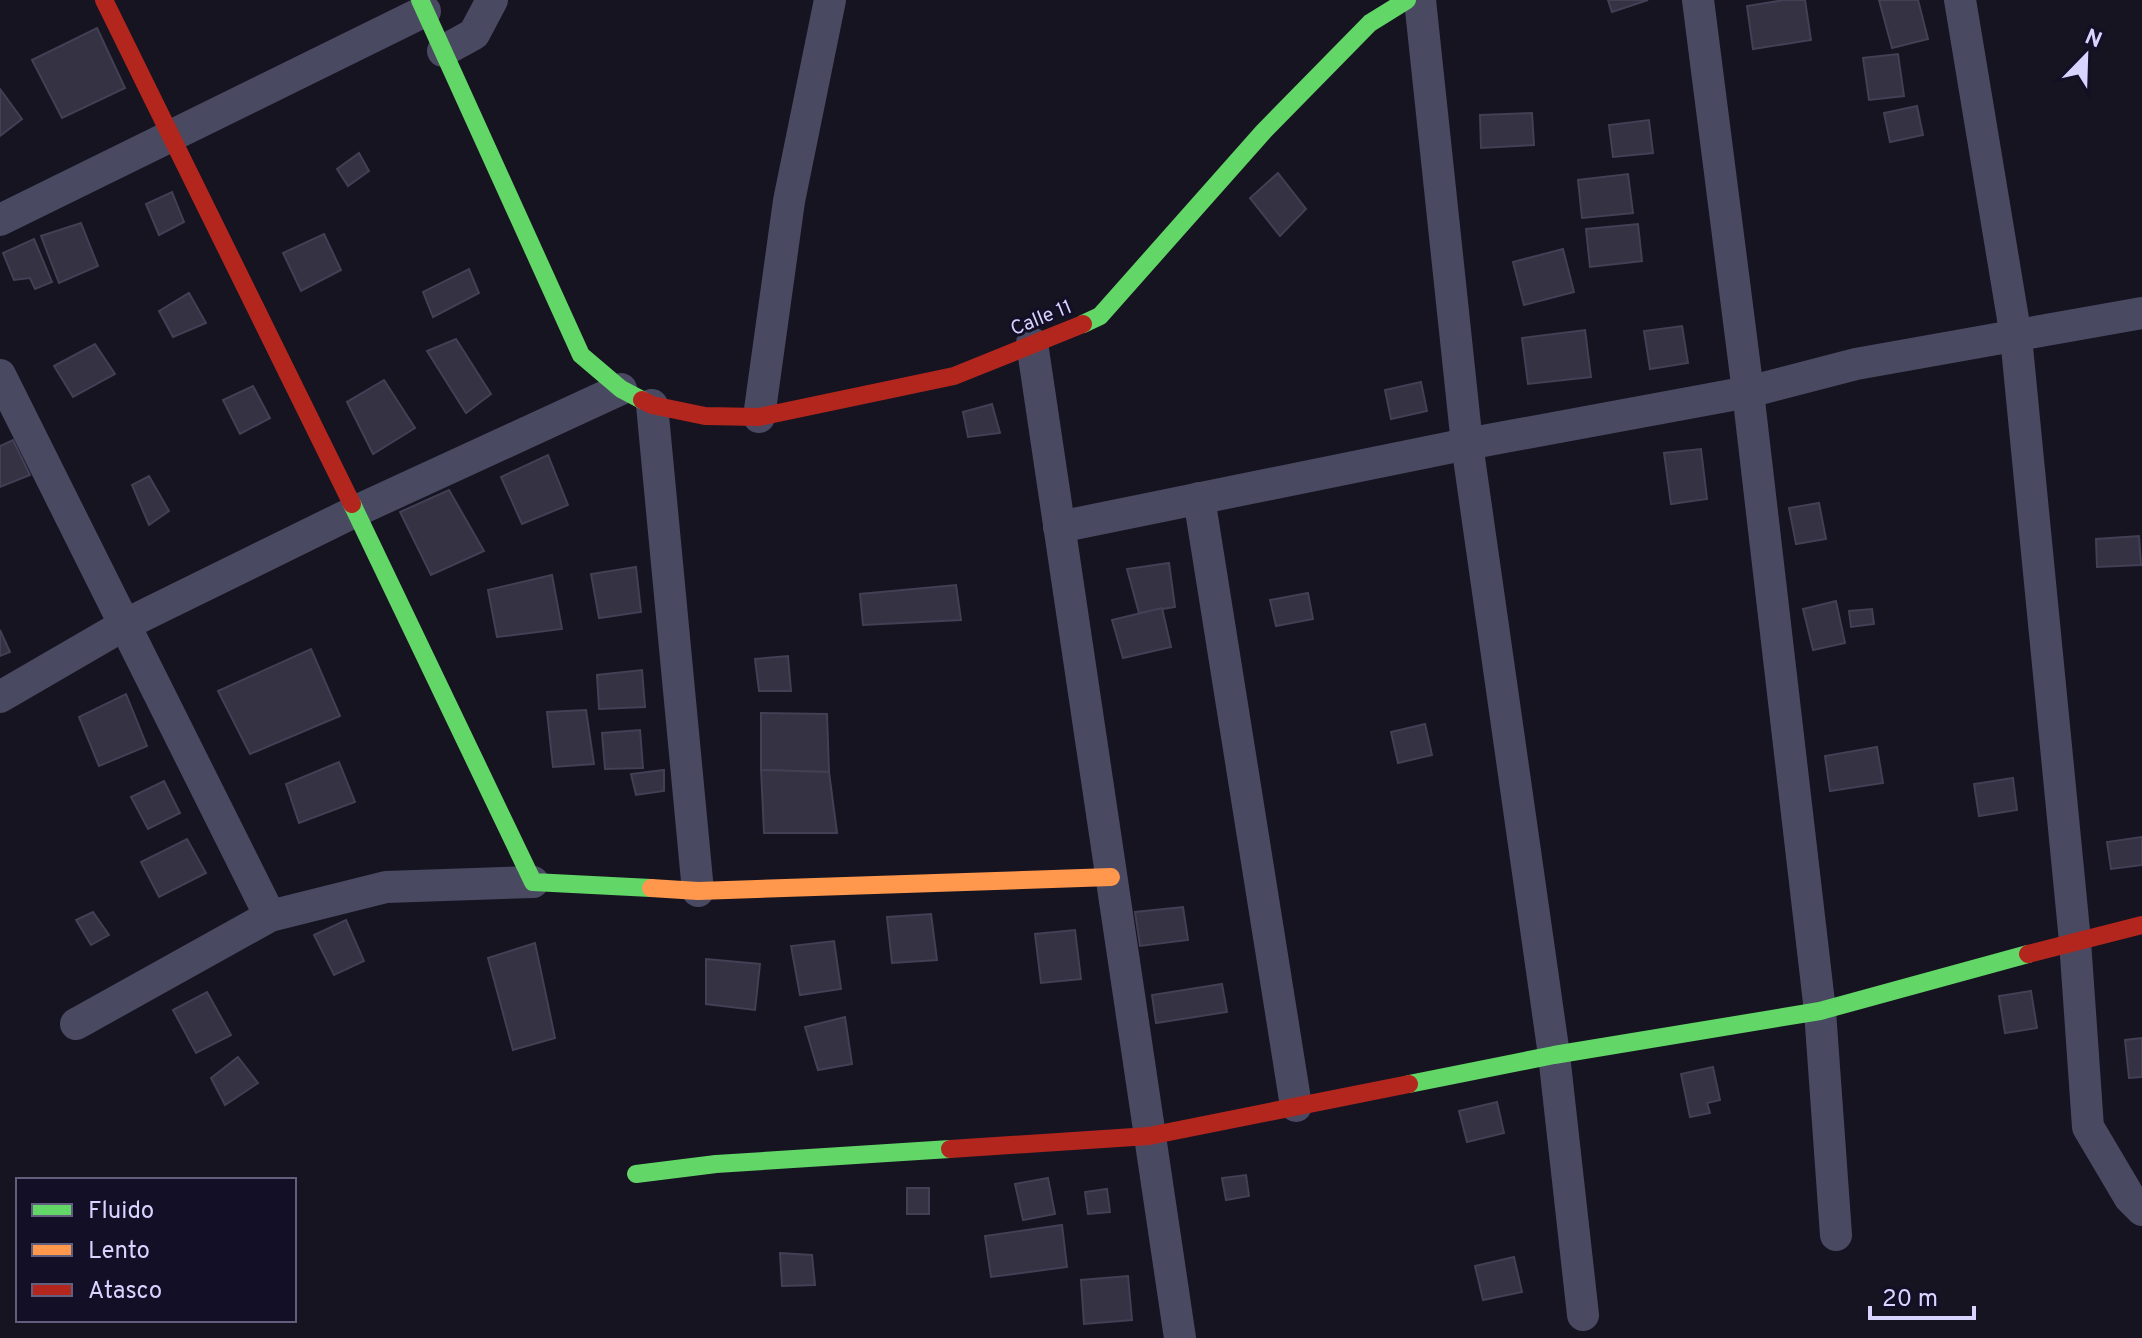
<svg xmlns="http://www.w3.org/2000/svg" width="2142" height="1338" font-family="Overpass,sans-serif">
<rect width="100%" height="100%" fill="#161421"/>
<g fill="#343243" stroke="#433f54" stroke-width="2">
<polygon points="1608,0 1648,0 1612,12"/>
<polygon points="1784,0 1805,0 1811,40 1753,49 1747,6"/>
<polygon points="1879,0 1918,0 1928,39 1892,48"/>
<polygon points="97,28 125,88 62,118 32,60"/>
<polygon points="1898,54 1904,96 1869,100 1863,58"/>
<polygon points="0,89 22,119 0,136"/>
<polygon points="1917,106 1923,135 1890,142 1884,113"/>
<polygon points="1532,113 1534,145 1481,148 1480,115"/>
<polygon points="1649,120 1653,153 1613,157 1609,125"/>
<polygon points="359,153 369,171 348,186 337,169"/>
<polygon points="1278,173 1306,209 1280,236 1250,198"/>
<polygon points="1628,174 1633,213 1582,218 1578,180"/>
<polygon points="172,192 184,222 159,235 146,204"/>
<polygon points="81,223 98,266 59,283 41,236"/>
<polygon points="1638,224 1642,261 1590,267 1586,229"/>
<polygon points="324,234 341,270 301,291 283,253"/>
<polygon points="34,239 52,282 35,289 30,278 14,280 3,253"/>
<polygon points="1563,249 1574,292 1524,305 1513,262"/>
<polygon points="469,269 479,293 433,317 423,292"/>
<polygon points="189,293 206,323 173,337 159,311"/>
<polygon points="1682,326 1688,363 1650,369 1644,331"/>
<polygon points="1585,330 1591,377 1528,384 1522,338"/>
<polygon points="456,339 491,394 466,413 427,351"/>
<polygon points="95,344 115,374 73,397 54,366"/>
<polygon points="384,380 415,428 373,454 347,402"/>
<polygon points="1421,382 1427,411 1391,419 1385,390"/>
<polygon points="253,386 270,418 240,434 223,400"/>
<polygon points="992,404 1000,433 968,437 963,412"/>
<polygon points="13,440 30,475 0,487 0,446"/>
<polygon points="1701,449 1707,499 1671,504 1664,453"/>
<polygon points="548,455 568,505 522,524 501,477"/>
<polygon points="149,476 169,511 149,525 132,485"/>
<polygon points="449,490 484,551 431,575 400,512"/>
<polygon points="1819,503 1826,539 1796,544 1789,508"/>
<polygon points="2139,536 2141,565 2097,567 2096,539"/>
<polygon points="1169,563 1175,607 1139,613 1127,569"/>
<polygon points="636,567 641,612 599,618 591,574"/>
<polygon points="552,575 562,629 497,637 488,590"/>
<polygon points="956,585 961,620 863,625 860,594"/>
<polygon points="1308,593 1313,619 1276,626 1270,600"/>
<polygon points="1836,601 1845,643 1813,650 1803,609"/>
<polygon points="1162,608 1171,647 1123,658 1112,620"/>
<polygon points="1872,609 1874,624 1851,627 1849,611"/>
<polygon points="0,630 10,652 0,656"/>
<polygon points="311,649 340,716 250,754 218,691"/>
<polygon points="788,656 791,691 759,691 755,659"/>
<polygon points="642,670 645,707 599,709 597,675"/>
<polygon points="126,694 147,746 99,766 79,717"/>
<polygon points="586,710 594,764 553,767 547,712"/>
<polygon points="761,713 827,714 829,772 761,770"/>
<polygon points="1425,724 1432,755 1398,763 1391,732"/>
<polygon points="640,730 643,768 605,769 602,733"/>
<polygon points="1877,747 1883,783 1830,791 1825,756"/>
<polygon points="339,762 355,802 299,823 286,784"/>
<polygon points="664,770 664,791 636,795 631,774"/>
<polygon points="761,770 829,772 837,833 764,833"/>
<polygon points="2013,778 2017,810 1979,816 1974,784"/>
<polygon points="164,781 180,813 148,829 131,797"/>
<polygon points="2142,837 2142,865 2111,869 2107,842"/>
<polygon points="187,839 206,873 159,897 141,862"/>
<polygon points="1183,907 1188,940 1140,946 1135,912"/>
<polygon points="93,912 109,935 91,945 76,920"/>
<polygon points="931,914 937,960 892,963 887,917"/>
<polygon points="346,920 364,961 334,975 314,935"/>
<polygon points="1075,930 1081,979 1041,983 1035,934"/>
<polygon points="834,941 841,989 800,995 791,946"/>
<polygon points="535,943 555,1038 513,1050 488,958"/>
<polygon points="706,959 760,964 755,1010 706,1004"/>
<polygon points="1222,984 1227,1012 1156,1023 1152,995"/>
<polygon points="2031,991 2037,1028 2005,1033 1999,996"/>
<polygon points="207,992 231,1035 196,1053 173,1010"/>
<polygon points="845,1017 852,1064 818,1070 805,1027"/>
<polygon points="2142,1038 2142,1077 2129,1078 2125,1040"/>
<polygon points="238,1057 258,1083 225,1105 211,1078"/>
<polygon points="1713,1067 1720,1100 1707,1103 1710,1113 1690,1117 1681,1074"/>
<polygon points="1497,1102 1504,1133 1467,1142 1459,1111"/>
<polygon points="1246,1175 1249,1196 1226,1200 1222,1178"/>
<polygon points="1048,1178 1055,1214 1023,1220 1015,1184"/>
<rect x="907" y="1188" width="22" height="26"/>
<polygon points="1107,1189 1110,1212 1088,1214 1085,1192"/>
<polygon points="1062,1225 1067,1267 991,1277 985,1236"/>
<polygon points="780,1253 812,1255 815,1285 782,1286"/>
<polygon points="1514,1257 1522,1292 1483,1300 1475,1266"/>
<polygon points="1128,1276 1132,1320 1084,1324 1081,1280"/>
</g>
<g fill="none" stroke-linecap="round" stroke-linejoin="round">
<g stroke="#4a4962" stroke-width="32">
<polyline points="1420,0 1467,444 1554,1055 1583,1315"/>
<polyline points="1698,0 1748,392 1820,1011 1836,1235"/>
<polyline points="1960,0 2016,337 2075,941 2088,1127 2130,1198 2142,1210"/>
<polyline points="443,51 474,34 492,0"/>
<polyline points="0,220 425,11"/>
<polyline points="1032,343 1180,1338"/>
<polyline points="0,375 270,916"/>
<polyline points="652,405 698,891"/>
<polyline points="759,417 789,201 830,0"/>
<polyline points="1199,498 1296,1106"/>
<polyline points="1059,527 1467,444 1748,392 1856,364 2142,313"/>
<polyline points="0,697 124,625 356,511 621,389"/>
<polyline points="76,1024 270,916 386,887 533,882"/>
</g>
<g stroke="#63d668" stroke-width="18">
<polyline points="420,0 581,355 621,389 642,400"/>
<polyline points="1083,324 1100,316 1264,131 1370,23 1407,0"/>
<polyline points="352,504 533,882 651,888"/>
<polyline points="1409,1084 1554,1055 1820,1011 2028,954"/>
<polyline points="636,1174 716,1164 950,1149"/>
</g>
<polyline stroke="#ff974d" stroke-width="18" points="651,888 698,891 1111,877"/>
<g stroke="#b3261e" stroke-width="18">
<polyline points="104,0 352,504"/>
<polyline points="642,400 652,405 705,416 759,417 954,376 1083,324"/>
<polyline points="2028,954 2142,925"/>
<polyline points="950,1149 1149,1136 1409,1084"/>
</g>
</g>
<g text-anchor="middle" stroke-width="6" stroke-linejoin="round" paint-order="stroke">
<g font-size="20" fill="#d9d4ff" stroke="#130f26">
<text transform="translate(1041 317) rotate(-22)" y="7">Calle 11</text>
</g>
</g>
<rect x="16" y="1178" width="280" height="144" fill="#130f26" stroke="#625e7d" stroke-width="2"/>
<rect x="32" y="1204" width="40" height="12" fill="#63d668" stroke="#625e7d" stroke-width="2"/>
<text x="88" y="1218" font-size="24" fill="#d9d4ff">Fluido</text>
<rect x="32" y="1244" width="40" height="12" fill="#ff974d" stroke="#625e7d" stroke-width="2"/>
<text x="88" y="1258" font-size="24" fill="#d9d4ff">Lento</text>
<rect x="32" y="1284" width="40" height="12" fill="#b3261e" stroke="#625e7d" stroke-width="2"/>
<text x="88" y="1298" font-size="24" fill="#d9d4ff">Atasco</text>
<g transform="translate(2086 56) rotate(23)" stroke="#130f26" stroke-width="6" paint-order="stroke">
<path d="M0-6L14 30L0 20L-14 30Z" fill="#d9d4ff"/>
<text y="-12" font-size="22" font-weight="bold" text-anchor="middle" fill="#d9d4ff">N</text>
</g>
<path d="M1870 1306v12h104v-12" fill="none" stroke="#d9d4ff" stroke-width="4"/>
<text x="1882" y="1306" font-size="24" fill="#d9d4ff" stroke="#130f26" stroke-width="6" paint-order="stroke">20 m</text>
</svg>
